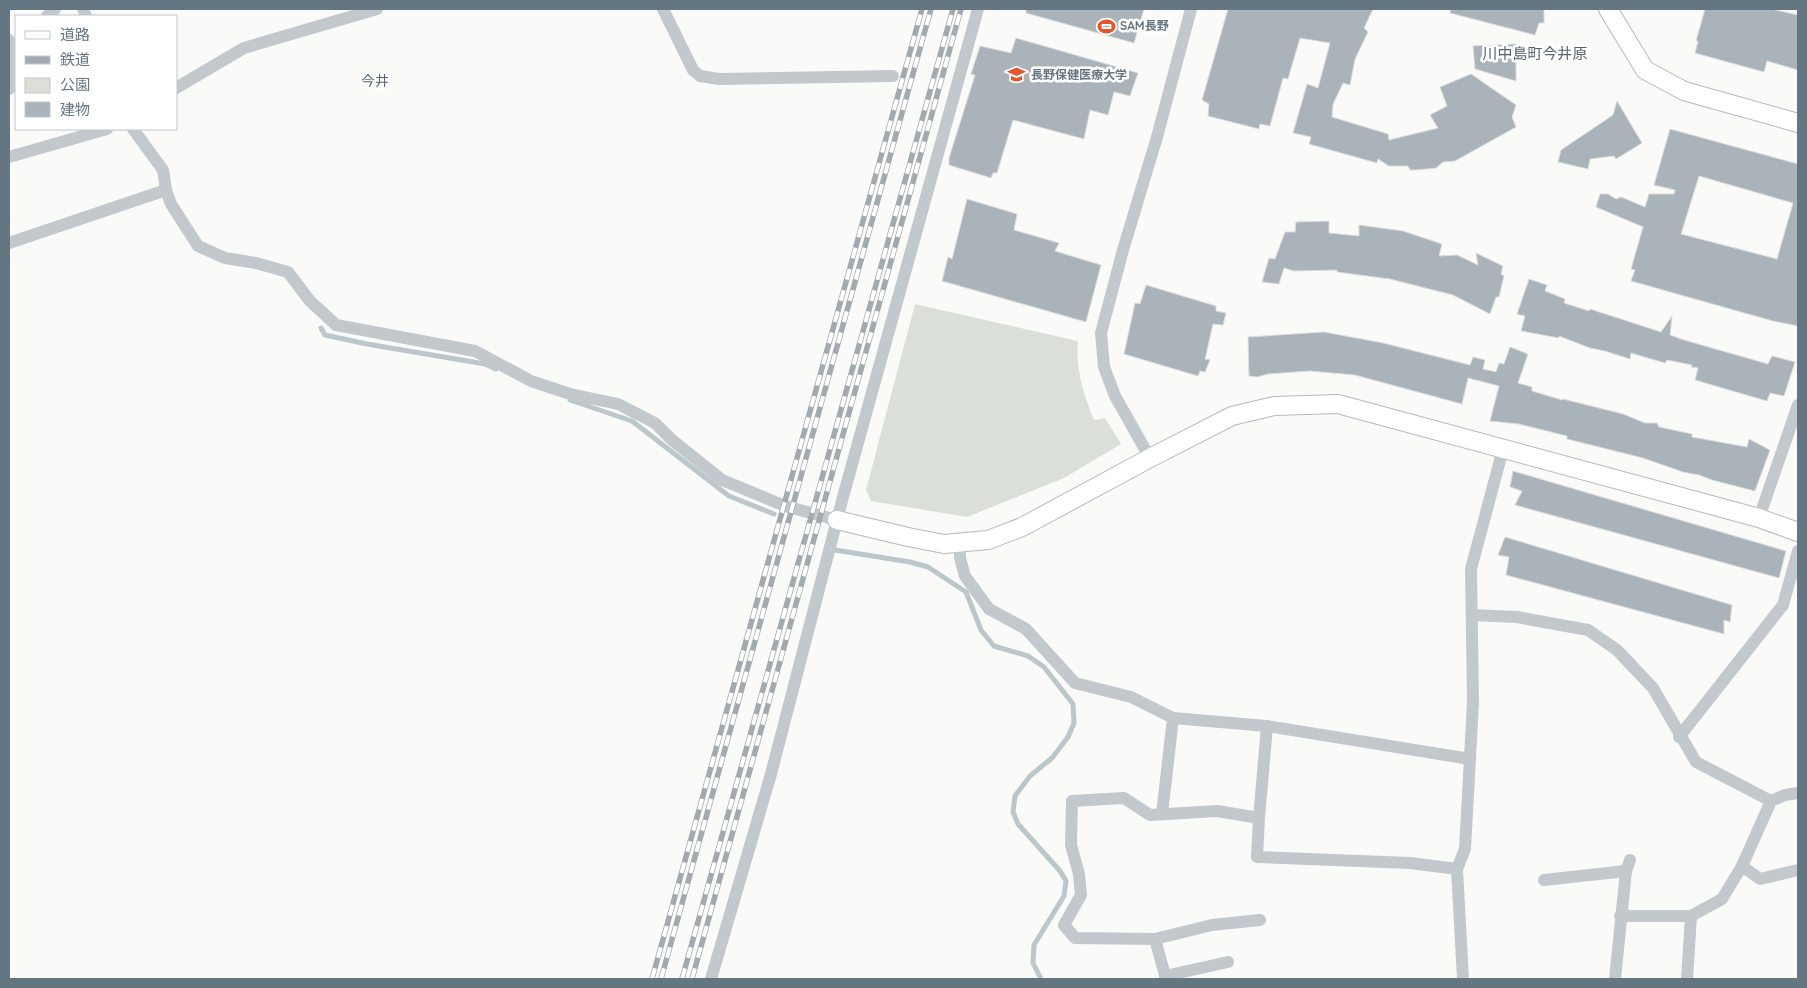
<svg xmlns="http://www.w3.org/2000/svg" width="1807" height="988" font-family="Quicksand,'Noto Sans JP',sans-serif">
<rect width="100%" height="100%" fill="#fafaf8"/>
<path fill="#dadfd7" d="M915,304L1078,341C1075,368 1084,396 1094,420L1105,418L1121,444L1064,478L967,517L871,501L866,490Z"/>
<g fill="none" stroke-linecap="round" stroke-linejoin="round">
<g stroke="#bbc7cb" stroke-width="5">
<polyline points="321,328 325,335 367,344 485,364 496,369"/>
<polyline points="570,400 632,421 729,496 774,514"/>
<polyline points="835,550 910,562 928,567 966,592 981,630 994,646 1028,656 1044,667 1073,704 1074,723 1068,737 1052,758 1030,776 1015,796 1013,812 1018,824 1060,871 1066,881 1064,896 1034,945 1033,963 1041,979"/>
</g>
</g>
<g fill="#aab3b9" stroke="#dcdcda" fill-rule="evenodd">
<polygon points="1026,9 1144,9 1134,43 1026,13"/>
<polygon points="1228,9 1373,9 1364,28 1368,32 1355,59 1350,85 1343,83 1333,104 1332,117 1388,134 1389,140 1438,128 1430,115 1447,106 1440,87 1471,74 1516,105 1512,117 1516,127 1455,161 1443,162 1436,168 1416,170 1410,170 1408,166 1389,166 1378,159 1377,163 1309,144 1311,137 1293,133 1307,84 1318,88 1330,43 1300,38 1288,79 1283,78 1270,126 1260,124 1259,129 1208,116 1209,104 1202,100"/>
<polygon points="1451,9 1544,9 1544,23 1539,23 1535,35 1450,13"/>
<polygon points="1705,9 1771,9 1798,15 1798,70 1767,61 1764,72 1695,53 1698,41 1696,41"/>
<polygon points="1016,38 1138,73 1130,96 1114,92 1108,115 1090,110 1084,139 1013,120 997,173 993,173 991,178 949,165 949,158 975,75 971,74 980,46 1011,53"/>
<polygon points="1516,44 1516,81 1475,69 1473,46"/>
<polygon points="1617,101 1642,143 1616,159 1614,156 1590,159 1588,169 1558,162 1561,150 1613,115"/>
<path d="M1670,129L1798,164V326L1773,321L1631,281L1635,270L1631,269L1643,227L1596,207L1600,194H1608L1616,199L1621,197L1645,207L1649,194H1674L1675,190L1654,185ZM1699,176L1793,203L1777,259L1681,234Z"/>
<polygon points="967,199 1017,214 1014,230 1059,243 1055,251 1101,265 1086,322 942,281 948,257 952,259"/>
<polygon points="1329,221 1329,233 1359,236 1359,225 1403,231 1442,244 1439,256 1457,255 1478,265 1476,253 1503,266 1501,274 1504,276 1499,297 1496,297 1490,314 1453,295 1390,279 1337,272 1337,270 1294,271 1284,268 1279,284 1262,282 1269,258 1275,259 1285,232 1295,232 1296,222"/>
<polygon points="1529,279 1547,285 1545,291 1565,299 1564,303 1589,311 1590,309 1661,332 1672,316 1670,335 1684,340 1768,364 1772,356 1795,362 1784,396 1770,393 1767,401 1695,380 1698,368 1691,367 1692,365 1667,360 1665,363 1631,353 1630,359 1605,351 1590,348 1559,336 1559,338 1521,331 1525,316 1517,314"/>
<polygon points="1146,285 1216,306 1216,311 1226,313 1223,325 1213,324 1205,359 1210,360 1205,372 1200,371 1198,376 1124,354 1135,303 1140,304"/>
<polygon points="1324,332 1383,343 1470,365 1473,357 1485,360 1483,369 1496,372 1499,363 1504,364 1510,347 1528,354 1518,383 1532,387 1532,391 1562,400 1563,399 1623,414 1645,423 1657,423 1659,427 1692,434 1692,437 1747,447 1749,439 1770,450 1755,491 1712,480 1699,475 1683,472 1643,458 1567,439 1567,436 1519,424 1490,421 1499,386 1468,378 1462,404 1355,375 1310,371 1268,374 1257,377 1249,376 1248,337"/>
<polygon points="1513,471 1786,551 1779,578 1515,505 1522,491 1510,487"/>
<polygon points="1505,537 1732,605 1730,622 1724,620 1724,634 1506,575 1509,557 1498,555"/>
</g>
<g fill="none" stroke-linecap="round" stroke-linejoin="round">
<defs>
<g id="secondary">
<polyline points="1608,9 1645,70 1684,91 1798,123"/>
<polyline points="837,520 908,537 944,544 988,540 1022,527 1150,458 1232,416 1274,406 1338,404 1759,518 1798,532"/>
</g>
</defs>
<use href="#secondary" stroke="#b3babf" stroke-width="20"/>
<g stroke="#c3c8cc" stroke-width="12">
<polyline points="83,9 86,16"/>
<polyline points="663,9 693,70 700,76 719,79 893,76"/>
<polyline points="47,16 55,9"/>
<polyline points="9,40 16,63"/>
<polyline points="176,88 244,48 377,9"/>
<polyline points="9,89 13,85 16,61"/>
<polyline points="133,129 163,170 166,190 171,204 198,246 225,258 256,263 288,272 310,301 336,325 475,351 531,381 570,394 618,404 655,423 672,440 722,480 785,506 837,520"/>
<polyline points="9,157 107,129"/>
<polyline points="9,243 166,190"/>
<polyline points="1150,458 1115,396 1104,367 1101,333 1123,250 1157,137 1191,9"/>
<polyline points="1759,518 1798,405"/>
<polyline points="960,542 960,558 965,576 989,609 1026,629 1075,683 1131,697 1173,718 1267,726 1259,818 1257,857 1410,863 1457,869"/>
<polyline points="1472,615 1517,617 1588,630 1617,650 1653,688 1696,762 1771,801"/>
<polyline points="1267,726 1470,759"/>
<polyline points="1679,737 1783,605 1798,551"/>
<polyline points="1162,814 1173,718"/>
<polyline points="1259,818 1217,811 1150,815 1124,798 1072,801 1071,845 1079,874 1081,895 1064,925 1075,938 1155,939 1212,925 1260,920"/>
<polyline points="1742,866 1760,879 1798,870"/>
<polyline points="1544,880 1626,871"/>
<polyline points="1620,916 1691,916 1722,899 1742,866 1771,801 1785,795 1798,793"/>
<polyline points="1155,939 1166,979"/>
<polyline points="1165,976 1228,962"/>
<polyline points="711,979 771,774 843,497 978,9"/>
<polyline points="1463,979 1457,869 1465,849 1473,702 1471,569 1503,449"/>
<polyline points="1615,979 1626,871 1630,860"/>
<polyline points="1687,979 1691,916"/>
</g>
<use href="#secondary" stroke="#fff" stroke-width="18"/>
<defs>
<g id="rail">
<polyline points="652,979 922,9"/>
<polyline points="661,979 931,9"/>
<polyline points="682,979 953,9"/>
<polyline points="692,979 961,9"/>
</g>
</defs>
<use href="#rail" stroke="#a2aab0" stroke-width="5.5"/>
<use href="#rail" stroke="#fff" stroke-width="4" stroke-dasharray="11" stroke-linecap="butt"/>
</g>
<defs>
<symbol id="stadium-bare" viewBox="-9 -9 18 18"><path d="M0-5a6.5 5 0 1 0 0 10a6.5 5 0 1 0 0-10ZM-3.5-1.8h7v3.6h-7Z" fill="#e4572e" stroke="#fff" stroke-width="2.5" paint-order="stroke"/></symbol>
<symbol id="university-bare" viewBox="-9 -9 18 18"><path d="M0-5L7-2L0 1L-7-2ZM-4 1L0 2.5L4 1V4Q0 6-4 4Z" fill="#e4572e" stroke="#fff" stroke-width="2.5" paint-order="stroke"/></symbol>
</defs>
<g fill-rule="evenodd">
<use href="#stadium-bare" x="1094" y="14" width="25" height="25"/>
<use href="#university-bare" x="1004" y="62" width="25" height="25"/>
</g>
<g text-anchor="middle" stroke-width="5" stroke-linejoin="round" paint-order="stroke">
<g font-size="12" font-weight="bold" fill="#657683" stroke="#fff" text-anchor="start">
<text x="1120" y="30">SAM長野</text>
<text x="1031" y="79">長野保健医療大学</text>
</g>
<g font-size="14" fill="#57646e" stroke="#fff">
<text x="375" y="86">今井</text>
</g>
<g font-size="15" fill="#57646e" stroke="#fff">
<text x="1535" y="59">川中島町今井原</text>
</g>
</g>
<rect width="1807" height="988" fill="none" stroke="#657683" stroke-width="20"/>
<rect x="15" y="15" width="162" height="115" fill="#ffffff" stroke="#c1c8cd"/>
<rect x="25" y="31" width="25" height="8" fill="#ffffff" stroke="#c1c8cd"/>
<text x="60" y="40" font-size="15" fill="#657683">道路</text>
<rect x="25" y="56" width="25" height="8" fill="#a2aab0" stroke="#c1c8cd"/>
<text x="60" y="65" font-size="15" fill="#657683">鉄道</text>
<rect x="25" y="78" width="25" height="15" fill="#dadfd7" stroke="#c1c8cd"/>
<text x="60" y="90" font-size="15" fill="#657683">公園</text>
<rect x="25" y="102" width="25" height="15" fill="#aab3b9" stroke="#c1c8cd"/>
<text x="60" y="115" font-size="15" fill="#657683">建物</text>
</svg>
